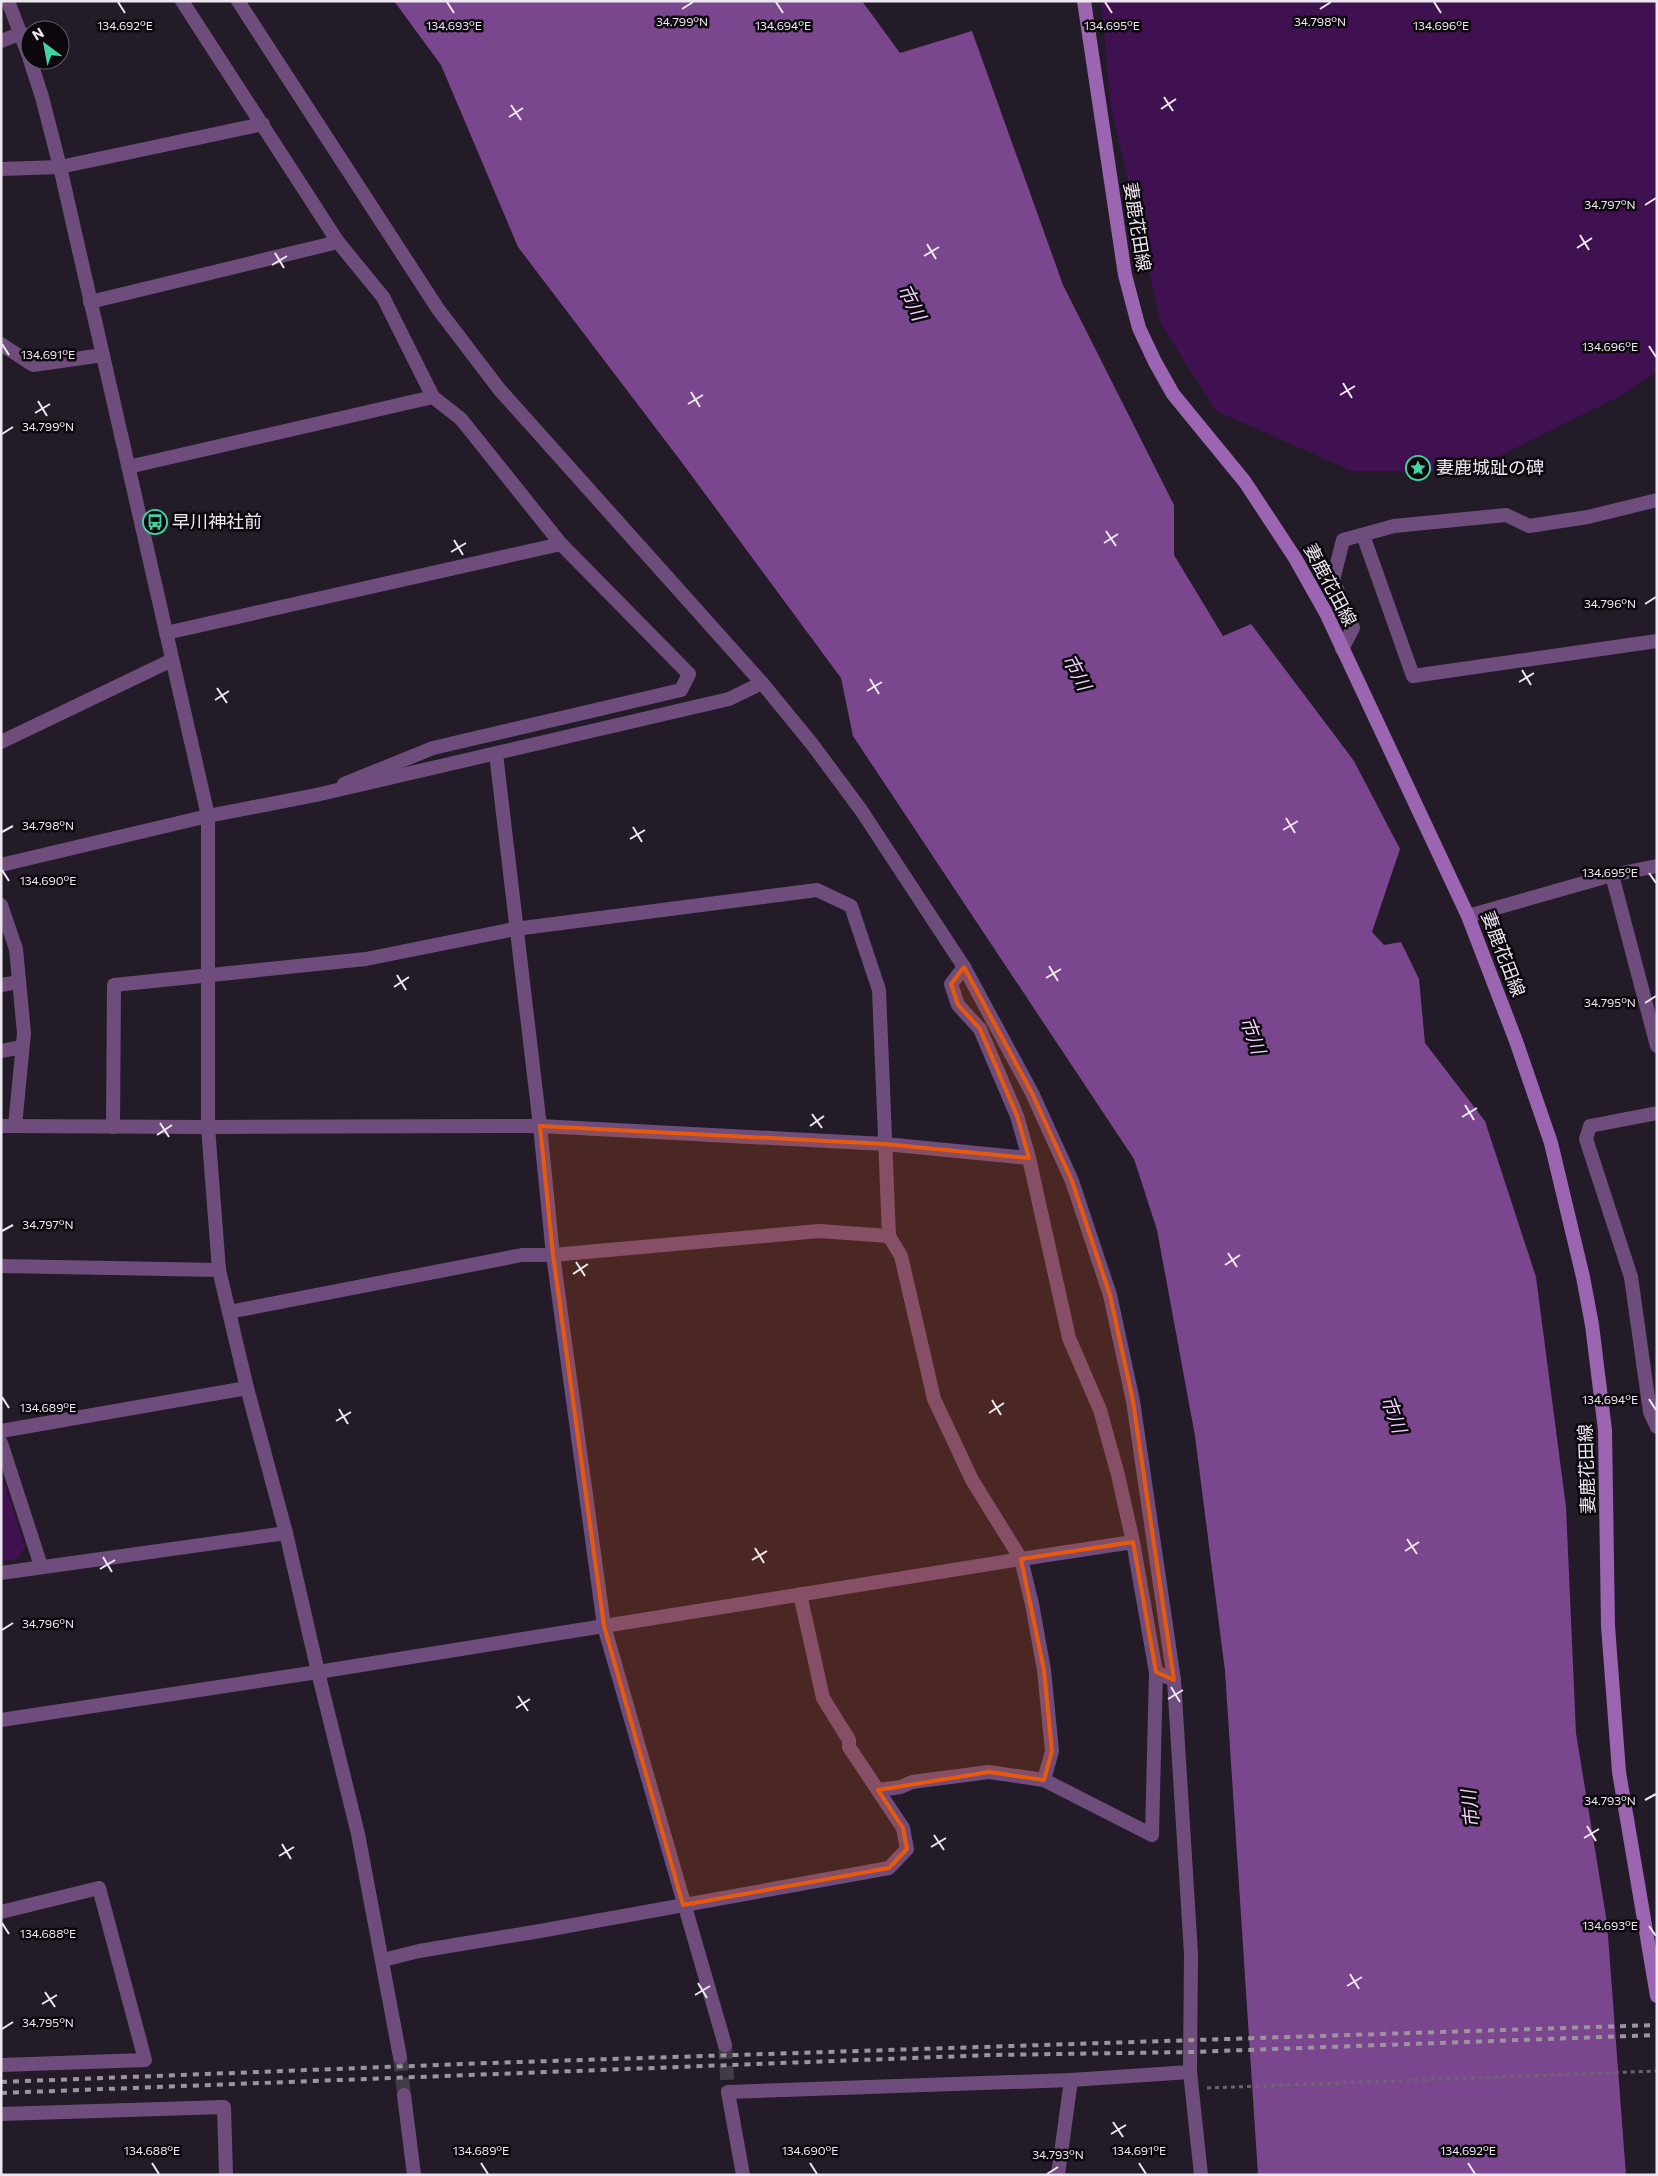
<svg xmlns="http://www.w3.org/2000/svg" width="1658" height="2176" font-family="Commissioner,'Noto Sans JP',sans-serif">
<rect width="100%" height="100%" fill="#241b28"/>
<g fill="#401151">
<polygon points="1101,1 1657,1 1657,371 1622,395 1469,471 1352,471 1216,411 1161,324 1111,107"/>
<polygon points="1,1472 25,1547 17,1559 1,1562"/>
</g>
<polygon fill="#7a468e" points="394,1 862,1 900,53 972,31 1063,285 1174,505 1174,555 1223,636 1251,624 1354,761 1400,849 1372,932 1384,945 1401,942 1419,979 1425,1043 1485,1121 1536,1277 1566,1507 1576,1733 1607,1923 1626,2175 1258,2175 1225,1671 1195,1436 1157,1230 1134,1159 853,736 841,678 680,460 518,247 441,65"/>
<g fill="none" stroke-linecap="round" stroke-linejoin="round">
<g stroke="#423a46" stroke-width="14" stroke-dasharray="14 7" stroke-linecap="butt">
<polyline points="725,2045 728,2092"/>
<polyline points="400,2057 404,2095"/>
</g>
<polyline stroke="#6c646f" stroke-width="3" stroke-dasharray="4 4" stroke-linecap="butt" points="1207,2088 1657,2071"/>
<g stroke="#6e4d7c" stroke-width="14">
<polyline points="182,1 338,242 383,297 433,397 461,419 561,544 689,674 681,690 433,748 344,784"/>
<polyline points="1,41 22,33"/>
<polyline points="60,167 263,124"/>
<polyline points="90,302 338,242"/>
<polyline points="1,344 33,365 103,355"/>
<polyline points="128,467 433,397"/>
<polyline points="1363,535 1413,676 1657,641"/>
<polyline points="166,633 561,544"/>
<polyline points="1342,649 1353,628 1333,580 1343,540 1394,526 1506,515 1529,526 1588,517 1657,500"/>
<polyline points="1,742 172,660"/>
<polyline points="496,754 540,1126 553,1255 604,1626 725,2045"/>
<polyline points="208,816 208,1127 219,1270 247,1388 286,1533 318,1672 358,1834 400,2057"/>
<polyline points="1612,875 1657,1046"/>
<polyline points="1,905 16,949 24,1033 15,1126"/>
<polyline points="1468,916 1612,875 1657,866"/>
<polyline points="964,967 951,984 958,1005 980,1029 1017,1116 1029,1158 1069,1338 1100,1410 1118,1475 1133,1542 1156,1672 1174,1680"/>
<polyline points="1,985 19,982"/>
<polyline points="1,1051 22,1047"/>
<polyline points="1657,1113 1590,1126 1586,1139 1631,1277 1650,1412 1657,1427"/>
<polyline points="1,1126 208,1127 540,1126 885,1144 1029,1158"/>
<polyline points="113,1127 114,985 366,959 515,929 817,890 851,906 879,990 889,1236 901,1256 934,1399 972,1480 1021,1559 1032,1604 1044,1670 1052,1751 1044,1780"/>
<polyline points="1,1266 219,1270"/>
<polyline points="229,1312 522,1255 553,1255 819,1231 889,1236"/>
<polyline points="1,1431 247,1388"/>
<polyline points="1,1443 41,1566"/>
<polyline points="1,1573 286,1533"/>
<polyline points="1,1720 318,1672 1021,1559 1133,1542"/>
<polyline points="878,1790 901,1787 912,1782 989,1772 1044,1780 1152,1835 1156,1672"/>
<polyline points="1,1912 99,1888 145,2060 1,2065"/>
<polyline points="383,1960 419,1951 540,1931 889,1868 907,1849 903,1828 849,1747 849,1740 823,1698 800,1594"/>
<polyline points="404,2095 414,2175"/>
<polyline points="1,2114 224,2107 226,2175"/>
<polyline points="743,2175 728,2092 1071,2080 1190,2072"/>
<polyline points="1058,2175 1071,2080"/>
</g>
<g stroke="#6e4d7c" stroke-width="14">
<polyline points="8,1 30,59"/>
<polyline points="238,1 438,309 499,389 762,683 812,744 861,810 964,967 1032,1093 1072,1181 1110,1295 1133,1401 1174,1680 1191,1954 1190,2072 1201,2175"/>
<polyline points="30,60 42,97 60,167 208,816"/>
<polyline points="1,169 60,167"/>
<polyline points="1,865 208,816 316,795 729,699 762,683"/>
</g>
<polyline stroke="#9b65b1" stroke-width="14" points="1084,1 1125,275 1139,328 1155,362 1173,394 1245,482 1295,558 1326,613 1468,916 1516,1041 1551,1143 1583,1277 1592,1325 1605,1430 1608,1626 1619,1772 1657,1996"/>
<g stroke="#9c95a0" stroke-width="4" stroke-dasharray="6 6" stroke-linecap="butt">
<polyline points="1,2082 489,2063 1657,2025"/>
<polyline points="1,2093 991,2055 1191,2052 1657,2035"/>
</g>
</g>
<path fill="#e8590c" fill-opacity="0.2" stroke="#e8590c" stroke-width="4" stroke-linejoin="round" d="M964,967L1032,1093L1072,1181L1110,1295L1133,1401L1174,1680L1156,1672L1133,1542L1021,1559L1044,1670L1052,1751L1044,1780L989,1772L878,1790L903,1828L907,1849L889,1868L683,1905L604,1626L553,1255L540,1126L885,1144L1029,1158L1017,1116L980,1029L958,1005L951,984Z"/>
<path fill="none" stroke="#ede7f0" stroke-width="2" d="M118,2L125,13M447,2L454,13M776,2L783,13M1105,2L1112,13M1434,2L1441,13M682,9L693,2M1320,9L1331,2M1164,97L1173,111M511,105L521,120M1161,109L1176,99M509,117L523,108M1645,205L1656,198M1580,235L1589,250M927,244L936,259M1577,248L1592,238M275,253L284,268M924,256L939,247M272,265L287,256M2,344L9,355M1649,346L1656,357M1343,383L1352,398M691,392L700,407M1340,395L1355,386M38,401L47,416M688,404L703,395M35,413L50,404M2,434L13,427M1106,531L1116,546M454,540L463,555M1104,543L1118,534M451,552L466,543M1645,604L1656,597M1522,670L1531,685M870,679L879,694M1519,682L1534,673M217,688L227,703M867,691L882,682M215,700L229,691M1286,818L1295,833M633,827L642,842M1283,830L1298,821M2,832L13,826M630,839L645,830M2,870L9,881M1649,873L1656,883M1049,966L1058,981M397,975L406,990M1046,978L1061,969M394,987L409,977M1645,1003L1656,996M1465,1105L1474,1120M812,1114L822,1128M1462,1117L1477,1108M160,1123L169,1137M810,1126L824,1116M157,1135L172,1125M2,1231L13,1225M1228,1253L1237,1267M576,1262L585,1276M1225,1265L1240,1255M573,1274L588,1264M2,1397L9,1408M1649,1399L1656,1410M992,1400L1001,1415M339,1409L348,1424M989,1413L1004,1403M336,1421L351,1412M1407,1539L1417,1554M755,1548L764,1563M1405,1551L1419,1542M103,1557L112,1572M752,1560L767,1551M100,1569L115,1560M2,1630L13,1623M1171,1687L1180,1702M518,1696L528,1711M1168,1699L1183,1690M516,1708L530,1699M1645,1800L1656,1794M1587,1826L1596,1841M934,1835L944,1850M1584,1838L1599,1829M282,1844L291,1859M931,1847L946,1838M279,1856L294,1847M2,1923L9,1934M1649,1926L1656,1936M1350,1974L1359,1989M698,1983L707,1998M1347,1986L1362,1977M45,1992L55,2007M695,1995L710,1986M42,2004L57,1995M2,2029L13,2022M1113,2122L1123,2137M1111,2134L1126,2125M152,2163L159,2174M481,2163L488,2174M810,2163L817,2174M1139,2163L1146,2174M1468,2163L1475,2174M1047,2174L1058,2167"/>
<defs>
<symbol id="sight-ring" viewBox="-11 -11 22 22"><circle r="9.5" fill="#0b070d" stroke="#40d4a1" stroke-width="1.5"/><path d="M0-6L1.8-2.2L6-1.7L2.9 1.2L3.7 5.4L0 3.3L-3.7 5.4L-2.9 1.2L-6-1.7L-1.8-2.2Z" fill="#40d4a1"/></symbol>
<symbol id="bus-ring" viewBox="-11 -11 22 22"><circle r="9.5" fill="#0b070d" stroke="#40d4a1" stroke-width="1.5"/><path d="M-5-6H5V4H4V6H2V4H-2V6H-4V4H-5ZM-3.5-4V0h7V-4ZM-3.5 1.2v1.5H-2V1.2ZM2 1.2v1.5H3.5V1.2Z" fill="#40d4a1"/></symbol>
</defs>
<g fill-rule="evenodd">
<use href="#sight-ring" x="1404" y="454" width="28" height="28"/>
<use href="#bus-ring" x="141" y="508" width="28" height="28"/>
</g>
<g text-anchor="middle" stroke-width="5" stroke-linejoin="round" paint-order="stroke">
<g font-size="18" fill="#ede7f0" stroke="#0b070d">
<text transform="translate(1137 227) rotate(81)" y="6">妻鹿花田線</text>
<text transform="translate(1330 585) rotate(62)" y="6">妻鹿花田線</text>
<text transform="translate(1503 954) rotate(69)" y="6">妻鹿花田線</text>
<text transform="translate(1587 1469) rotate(-92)" y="6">妻鹿花田線</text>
</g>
<g font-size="18" fill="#ede7f0" stroke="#0b070d" text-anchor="start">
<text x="1436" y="474">妻鹿城趾の碑</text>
<text x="172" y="528">早川神社前</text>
</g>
<g font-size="19" font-style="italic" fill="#edd1fa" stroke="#0b070d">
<text transform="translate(912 302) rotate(63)" y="7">市川</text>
<text transform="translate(1077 672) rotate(62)" y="7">市川</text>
<text transform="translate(1253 1035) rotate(70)" y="7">市川</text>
<text transform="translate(1394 1414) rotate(70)" y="7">市川</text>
<text transform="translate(1470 1809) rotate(-96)" y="7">市川</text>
</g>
</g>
<g font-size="12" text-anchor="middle" fill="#ede7f0" stroke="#0b070d" stroke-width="5" stroke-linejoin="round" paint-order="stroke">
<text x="682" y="26">34.799°N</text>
<text x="1320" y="26">34.798°N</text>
<text x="125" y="30">134.692°E</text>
<text x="454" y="30">134.693°E</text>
<text x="783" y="30">134.694°E</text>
<text x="1112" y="30">134.695°E</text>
<text x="1441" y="30">134.696°E</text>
<text x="1610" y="209">34.797°N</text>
<text x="1610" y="351">134.696°E</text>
<text x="48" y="359">134.691°E</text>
<text x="48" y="431">34.799°N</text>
<text x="1610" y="608">34.796°N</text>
<text x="48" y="830">34.798°N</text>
<text x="1610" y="877">134.695°E</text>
<text x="48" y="885">134.690°E</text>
<text x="1610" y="1007">34.795°N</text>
<text x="48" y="1229">34.797°N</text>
<text x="1610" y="1404">134.694°E</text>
<text x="48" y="1412">134.689°E</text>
<text x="48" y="1628">34.796°N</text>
<text x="1610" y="1805">34.793°N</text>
<text x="1610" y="1930">134.693°E</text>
<text x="48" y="1938">134.688°E</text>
<text x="48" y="2027">34.795°N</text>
<text x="152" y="2155">134.688°E</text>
<text x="481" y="2155">134.689°E</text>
<text x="810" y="2155">134.690°E</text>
<text x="1139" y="2155">134.691°E</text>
<text x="1468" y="2155">134.692°E</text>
<text x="1058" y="2159">34.793°N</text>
</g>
<rect width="1658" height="2176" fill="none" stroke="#ede7f0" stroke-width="5"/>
<g transform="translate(45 45) rotate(328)"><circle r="24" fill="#0b070d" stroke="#656168"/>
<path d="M0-4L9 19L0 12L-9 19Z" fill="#40d4a1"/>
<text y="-8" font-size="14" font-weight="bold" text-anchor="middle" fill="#ede7f0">N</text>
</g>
</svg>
